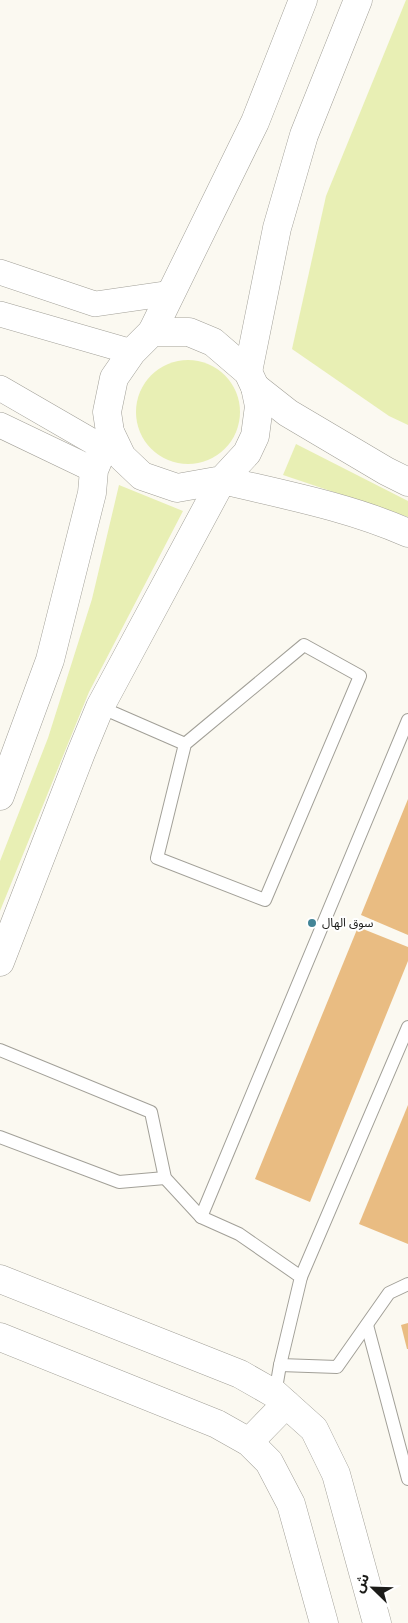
<svg xmlns="http://www.w3.org/2000/svg" width="408" height="1623" font-family="'Noto Sans','Noto Sans Arabic',sans-serif">
<rect width="100%" height="100%" fill="#fbf9f1"/>
<g fill="#e8efb4">
<polygon points="406,0 408,0 408,425 389,416 292,349 326,196"/>
<circle cx="188" cy="412" r="52"/>
<polygon points="296,444 408,501 408,517 283,475"/>
<polygon points="119,485 183,511 89,692 0,911 0,861 48,738 92,599"/>
</g>
<g fill="#e9bc82">
<polygon points="408,799 408,935 361,915"/>
<polygon points="358,927 408,947 408,961 310,1202 255,1179"/>
<polygon points="408,1105 408,1244 359,1224"/>
<polygon points="408,1323 408,1349 407,1349 401,1325"/>
</g>
<g fill="none" stroke-linecap="round" stroke-linejoin="round">
<defs>
<g id="lane">
<polyline points="100,707 185,744 304,645 360,676 265,900 157,858 185,744"/>
<polyline points="0,1050 151,1112 165,1178 201,1217 239,1234 301,1277 280,1365 275,1394"/>
<polyline points="0,1137 119,1182 165,1178"/>
<polyline points="201,1217 408,720"/>
<polyline points="301,1277 408,1027"/>
<polyline points="367,1325 408,1479"/>
<polyline points="280,1365 337,1367 389,1293 408,1284"/>
</g>
<g id="street">
<polyline points="0,272 95,304 171,293"/>
<polyline points="0,314 132,352"/>
<polyline points="0,388 102,447"/>
<polyline points="0,425 94,470"/>
</g>
<g id="secondary">
<polygon points="152,332 189,332 213,342 248,372 255,387 259,406 255,436 247,453 222,480 177,488 142,476 122,457 110,432 107,412 114,378 132,352"/>
<polyline points="152,332 255,122 303,0"/>
<polyline points="248,372 277,228 304,135 358,0"/>
<polyline points="255,387 288,413 386,471 408,482"/>
<polyline points="0,796 50,660 92,493 94,470 110,432"/>
<path d="M0,962L81,753L100,707L222,480C285,495 349,507 408,533"/>
<polyline points="0,1279 240,1374 275,1394 314,1429 336,1474 377,1623"/>
<polyline points="0,1337 217,1424 249,1442 269,1462 291,1504 324,1623"/>
<polyline points="249,1442 286,1404"/>
</g>
</defs>
<use href="#lane" stroke="#a2a098" stroke-width="14"/>
<use href="#street" stroke="#a2a098" stroke-width="26"/>
<use href="#secondary" stroke="#a2a098" stroke-width="29"/>
<use href="#lane" stroke="#fff" stroke-width="12"/>
<use href="#street" stroke="#fff" stroke-width="25"/>
<use href="#secondary" stroke="#fff" stroke-width="28"/>
</g>
<circle fill="#438597" stroke="#fff" stroke-width="2" cx="312" cy="923" r="5"/>
<g text-anchor="middle" stroke-width="4" stroke-linejoin="round" paint-order="stroke">
<g font-size="12" fill="#1c1c19" stroke="#fff" text-anchor="start">
<text x="322" y="927">سوق الهال</text>
</g>
</g>
<g transform="translate(373 1588) rotate(293)" stroke="#ffffff" stroke-width="4" paint-order="stroke">
<path d="M0-4L9 19L0 12L-9 19Z" fill="#1c1c19"/>
<text y="-8" font-size="14" font-weight="bold" text-anchor="middle" fill="#1c1c19">ش</text>
</g>
</svg>
